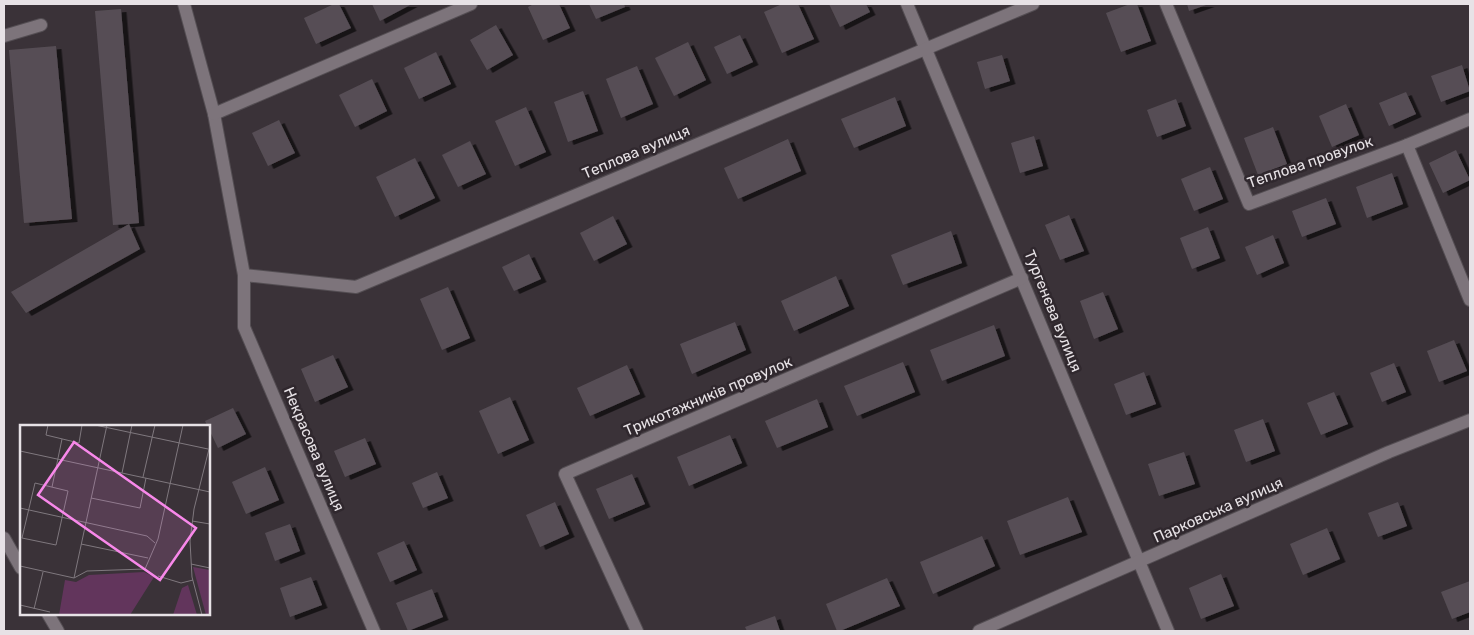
<svg xmlns="http://www.w3.org/2000/svg" width="1474" height="635" font-family="Rubik,sans-serif">
<defs>
<filter id="shadow"><feDropShadow dx="5.5" dy="3" stdDeviation="0" flood-color="#0009"/></filter>
</defs>
<rect width="100%" height="100%" fill="#3a3238"/>
<g fill="#564e55" filter="url(#shadow)">
<polygon points="334,4 339,4 351,28 316,44 304,18"/>
<polygon points="372,4 412,4 380,21"/>
<polygon points="534,4 559,4 570,28 543,40 528,7"/>
<polygon points="589,4 624,4 625,7 596,19"/>
<polygon points="782,4 798,4 814,39 782,53 764,12"/>
<polygon points="829,4 866,4 870,12 840,27"/>
<polygon points="1130,4 1137,4 1151,41 1121,52 1106,13"/>
<polygon points="1187,4 1209,4 1189,11"/>
<polygon points="121,9 139,223 129,224 140,249 26,313 11,292 129,224 113,225 95,11"/>
<polygon points="496,25 513,55 487,70 470,40"/>
<polygon points="740,35 753,62 727,74 714,47"/>
<polygon points="688,42 706,80 674,96 655,58"/>
<polygon points="56,46 72,219 24,223 9,50"/>
<polygon points="436,52 451,84 419,99 404,68"/>
<polygon points="1002,55 1010,81 985,89 977,62"/>
<polygon points="1462,65 1470,91 1441,102 1431,76"/>
<polygon points="637,66 653,104 621,118 606,79"/>
<polygon points="372,79 387,111 355,127 339,95"/>
<polygon points="583,91 598,131 568,142 554,102"/>
<polygon points="1406,92 1416,114 1389,126 1379,103"/>
<polygon points="895,97 906,126 854,148 841,119"/>
<polygon points="1176,99 1186,126 1157,137 1147,110"/>
<polygon points="1346,104 1359,135 1332,147 1319,116"/>
<polygon points="526,107 546,152 515,166 495,121"/>
<polygon points="279,120 295,153 268,166 252,133"/>
<polygon points="1273,127 1287,164 1258,175 1244,138"/>
<polygon points="1034,136 1043,166 1020,173 1011,143"/>
<polygon points="788,139 801,171 738,199 724,168"/>
<polygon points="470,141 486,174 458,187 442,155"/>
<polygon points="1456,150 1470,180 1443,193 1429,163"/>
<polygon points="415,158 435,198 395,217 376,177"/>
<polygon points="1210,167 1223,199 1194,211 1181,179"/>
<polygon points="1392,173 1403,204 1367,218 1356,187"/>
<polygon points="1326,198 1336,224 1302,237 1292,211"/>
<polygon points="1069,215 1084,251 1060,260 1045,225"/>
<polygon points="613,216 627,244 594,261 580,233"/>
<polygon points="1208,227 1220,258 1192,269 1180,238"/>
<polygon points="951,231 962,263 903,285 891,255"/>
<polygon points="1273,235 1284,263 1257,275 1245,247"/>
<polygon points="529,254 541,279 514,291 502,267"/>
<polygon points="836,276 849,306 794,331 781,301"/>
<polygon points="448,287 470,338 442,350 420,299"/>
<polygon points="1103,292 1118,329 1094,339 1080,301"/>
<polygon points="735,322 746,350 692,374 680,344"/>
<polygon points="994,325 1005,356 942,381 930,350"/>
<polygon points="1454,340 1467,371 1439,382 1427,351"/>
<polygon points="333,355 348,387 315,402 301,369"/>
<polygon points="903,362 915,392 857,416 844,386"/>
<polygon points="1394,363 1406,392 1382,402 1370,373"/>
<polygon points="627,365 640,394 590,416 577,388"/>
<polygon points="1144,372 1156,404 1126,415 1114,384"/>
<polygon points="1334,392 1348,424 1321,435 1307,403"/>
<polygon points="510,397 529,440 498,454 479,411"/>
<polygon points="817,399 828,427 777,448 765,421"/>
<polygon points="233,408 246,434 218,448 205,421"/>
<polygon points="1263,419 1275,451 1246,462 1234,430"/>
<polygon points="730,435 742,463 689,486 677,457"/>
<polygon points="365,438 376,464 345,477 334,451"/>
<polygon points="1184,452 1195,484 1159,496 1148,464"/>
<polygon points="265,467 279,500 246,514 232,482"/>
<polygon points="437,472 448,498 423,508 412,483"/>
<polygon points="632,474 645,504 609,519 596,489"/>
<polygon points="1068,497 1082,532 1020,555 1007,521"/>
<polygon points="555,502 569,534 540,547 526,515"/>
<polygon points="1398,502 1407,526 1378,537 1368,513"/>
<polygon points="290,524 300,551 275,561 265,533"/>
<polygon points="1327,528 1340,559 1303,575 1290,544"/>
<polygon points="982,536 995,566 933,594 920,562"/>
<polygon points="404,541 417,570 390,582 377,553"/>
<polygon points="1221,574 1234,606 1201,619 1189,588"/>
<polygon points="311,577 322,605 290,617 280,588"/>
<polygon points="887,578 900,606 840,631 837,631 826,604"/>
<polygon points="1470,581 1470,612 1452,619 1441,592"/>
<polygon points="432,589 443,617 408,631 396,603"/>
<polygon points="775,616 780,631 747,631 745,627"/>
</g>
<g fill="none" stroke-linecap="round" stroke-linejoin="round">
<defs>
<g id="service">
<polyline points="184,4 214,114 244,275"/>
<polyline points="4,36 41,25"/>
<polyline points="1407,145 1470,300"/>
</g>
<g id="minor">
<polyline points="907,4 1168,631"/>
<polyline points="1166,4 1249,204 1407,145 1470,119"/>
<polyline points="214,114 471,4"/>
<polyline points="374,631 244,327 244,275 356,287 1033,4"/>
<polyline points="637,631 565,474 1022,278"/>
<polyline points="979,631 1389,452 1470,420"/>
</g>
<g id="secondary">
<polyline points="4,538 21,568"/>
<polyline points="48,614 58,631"/>
</g>
</defs>
<use href="#service" stroke="#544e53" stroke-width="14"/>
<use href="#minor" stroke="#544e53" stroke-width="14"/>
<use href="#secondary" stroke="#544e53" stroke-width="14"/>
<use href="#service" stroke="#7d747b" stroke-width="12"/>
<use href="#minor" stroke="#7d747b" stroke-width="12"/>
<use href="#secondary" stroke="#7d747b" stroke-width="12"/>
</g>
<g text-anchor="middle" stroke-width="5" stroke-linejoin="round" paint-order="stroke">
<g font-size="15" fill="#e7e2e6" stroke="#30282e">
<text transform="translate(636 152) rotate(-23)" y="5">Теплова вулиця</text>
<text transform="translate(1310 162) rotate(-19)" y="5">Теплова провулок</text>
<text transform="translate(1053 311) rotate(68)" y="5">Тургенєва вулиця</text>
<text transform="translate(708 396) rotate(-23)" y="5">Трикотажників провулок</text>
<text transform="translate(314 449) rotate(67)" y="5">Некрасова вулиця</text>
<text transform="translate(1218 510) rotate(-24)" y="5">Парковська вулиця</text>
</g>
</g>
<g transform="translate(20 425)">
<rect width="190" height="190" fill="#3a3238"/>
<path d="M173,142L190,145V190H186ZM124,147L134,152L110,190H39L45,155L56,157L69,150ZM168,160L177,190H153L162,163Z" fill="#62355c"/>
<path fill="none" stroke="#7f787e" stroke-width="1" d="M28,0L26,10L59,18L62,0M75,0L188,24M0,26L190,67M102,48L112,0M123,52L135,0M15,58L48,66L36,120L2,113ZM32,62L42,14M71,73L120,83L126,53M0,83L127,111L135,118M172,96L190,99M61,119L128,133M171,139L190,143M0,141L54,153L67,146L125,144L138,114L163,0M138,151L161,158L173,155M54,153L87,0M0,180L30,187M14,184L23,147M182,190L172,152L170,116L174,84L190,20"/>
<path fill="#f888ea" fill-opacity="0.15" stroke="#f888ea" stroke-width="2.5" d="M54,17L176,103L140,155L18,70Z"/>
<rect width="190" height="190" fill="none" stroke="#e7e2e6" stroke-width="2.5"/>
</g>
<rect width="1474" height="635" fill="none" stroke="#e7e2e6" stroke-width="10"/>
</svg>
